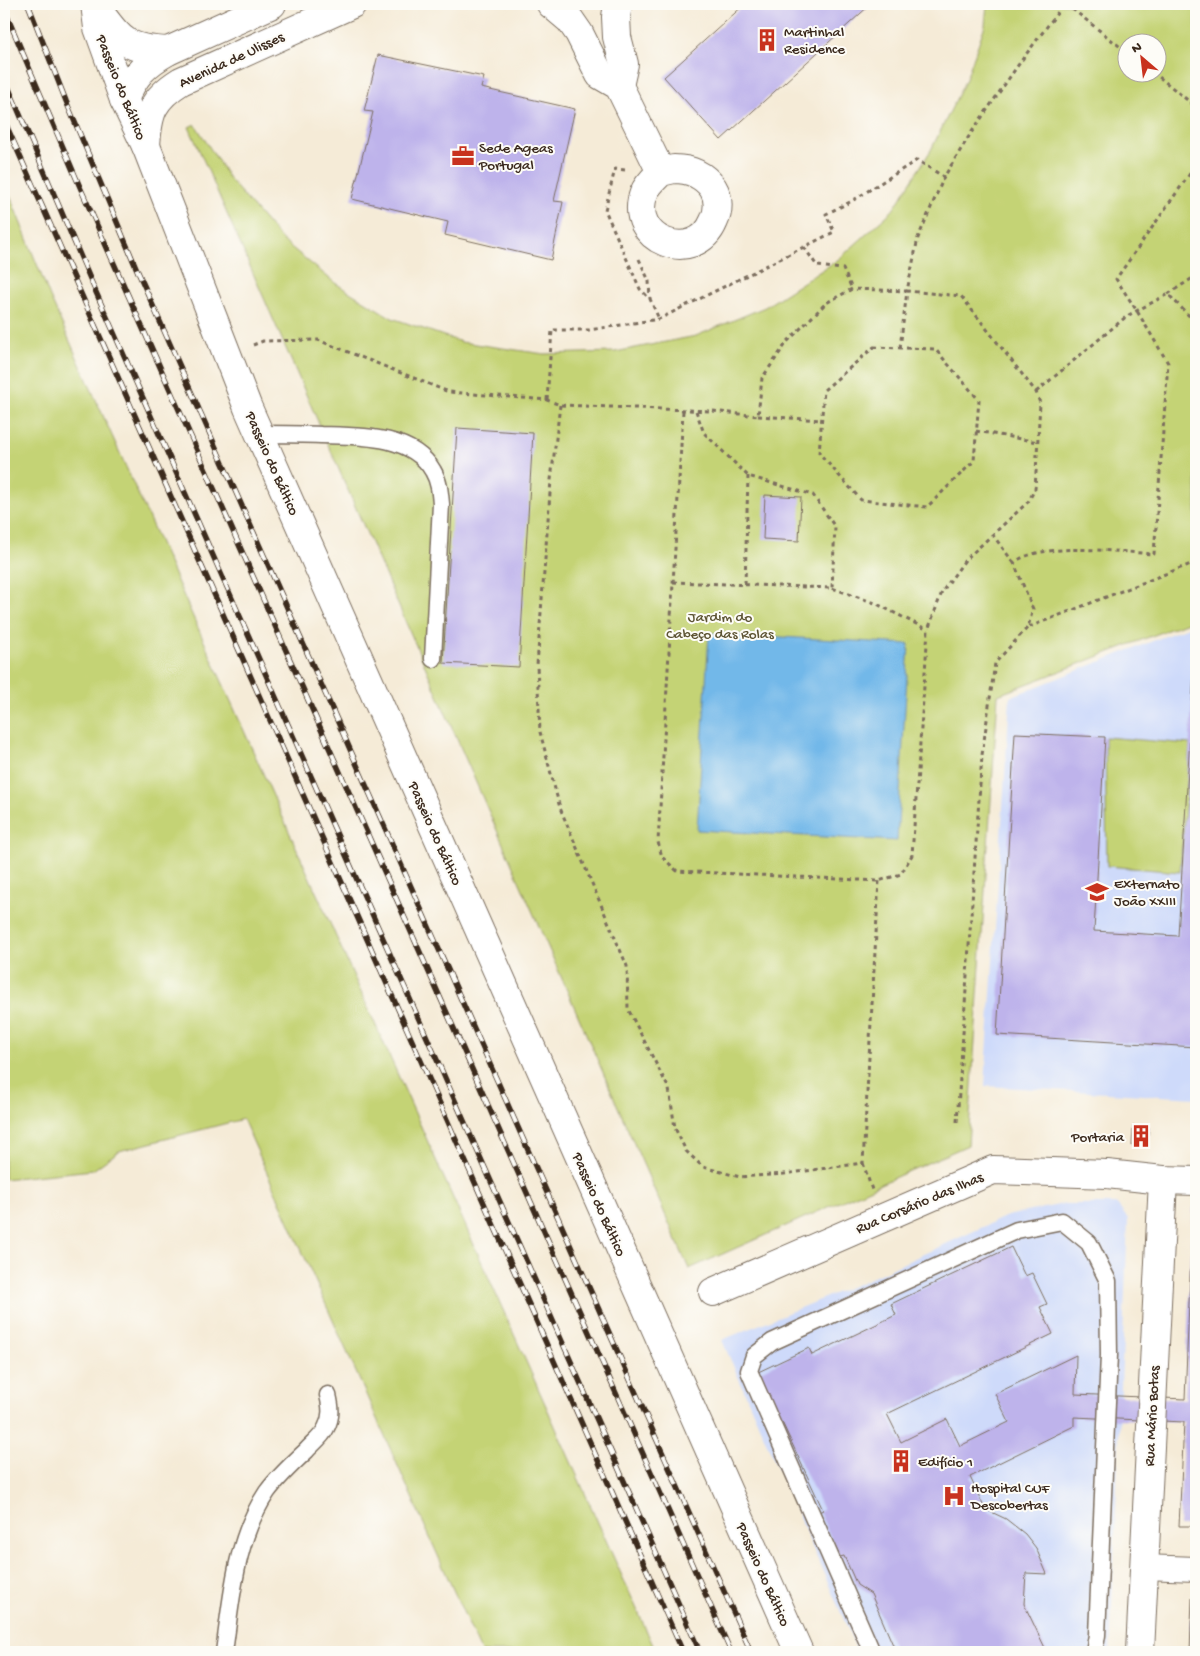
<svg xmlns="http://www.w3.org/2000/svg" width="1200" height="1656" font-family="'Gochi Hand',sans-serif">
<rect width="100%" height="100%" fill="#fdfcf7"/>
<filter id="ink" filterUnits="userSpaceOnUse"><feTurbulence type="fractalNoise" baseFrequency=".02" numOctaves="2"/><feDisplacementMap in="SourceGraphic" scale="10" xChannelSelector="R" yChannelSelector="G"/><feConvolveMatrix kernelMatrix="1 2 1 2 8 2 1 2 1" color-interpolation-filters="sRGB"/></filter>
<filter id="wash" filterUnits="userSpaceOnUse"><feTurbulence type="fractalNoise" baseFrequency=".0096" numOctaves="4" result="noise"/><feDisplacementMap in="SourceGraphic" scale="20" xChannelSelector="R" yChannelSelector="G"/><feGaussianBlur stdDeviation="1.12" result="paint"/><feColorMatrix in="noise" values="0 0 0 0 0 0 0 0 0 0 0 0 0 0 0 0 0 1.4 0 .05"/><feComposite in="paint" operator="in"/></filter>
<g filter="url(#wash)">
<rect width="100%" height="100%" fill="#f5ebd7"/>
<g fill="#cedafa">
<polygon points="1196,624 1196,1098 985,1086 1010,697"/>
<polygon points="1063,1204 1116,1204 1128,1219 1110,1652 858,1652 722,1340 858,1284 1007,1216"/>
</g>
<g fill="#c4d375" stroke="#807e4a" fill-rule="evenodd">
<path d="M987,4H1196V619L998,695L968,1145L689,1269L189,127L195,124L230,180L281,239L335,283L392,318L461,342L544,354L615,352L696,336L765,307L839,259L893,210L931,150L966,79L985,25ZM1128,42H1158V72H1128Z"/>
<polygon points="4,181 50,297 656,1652 481,1652 243,1119 119,1151 93,1170 4,1179"/>
<polygon points="1105,737 1190,744 1180,872 1107,866"/>
</g>
<polygon fill="#72b8e9" stroke="#567184" points="709,633 909,644 897,841 697,830"/>
<g id="blocks">
<g fill="#beb3eb">
<polygon points="745,4 871,4 721,140 664,77"/>
<polygon points="378,55 484,77 481,88 575,109 554,201 563,202 551,260 445,235 448,222 352,199 373,112 364,111"/>
<polygon points="457,428 533,433 519,667 443,663"/>
<polygon points="765,495 801,497 799,541 763,539"/>
<polygon points="1195,654 1196,654 1196,1047 997,1035 1015,733 1105,737 1094,931 1178,936"/>
<polygon points="1133,1126 1149,1127 1148,1147 1132,1146"/>
<polygon points="1193,1207 1196,1208 1196,1526 1179,1526 1184,1422 1074,1417 1074,1426 970,1477 985,1509 1006,1519 1025,1534 1036,1548 1047,1574 1026,1573 1024,1604 1047,1652 896,1652 871,1594 857,1585 844,1556 840,1557 819,1512 823,1510 782,1422 778,1424 754,1374 809,1348 812,1355 896,1315 891,1304 1011,1247 1025,1276 1032,1273 1047,1304 1040,1307 1053,1334 887,1414 901,1442 947,1419 960,1446 1009,1422 995,1394 1076,1355 1075,1394 1185,1399"/>
<polygon points="1192,1598 1196,1598 1196,1652 1190,1652"/>
</g>
</g>
</g>
<g filter="url(#ink)">
<use href="#blocks" fill-opacity="0" stroke="#7c6e5f" stroke-width="1"/>
<g fill="none" stroke-linecap="round" stroke-linejoin="round">
<defs>
<g id="service">
<path d="M260,434C280,434 301,434 321,435C357,436 412,434 433,471C439,481 440,492 441,504L433,659"/>
<path d="M224,1652C232,1597 235,1540 267,1492C278,1477 292,1464 306,1451C312,1444 322,1437 326,1428C332,1417 331,1407 328,1395"/>
<polyline points="872,1652 749,1371 754,1356 772,1342 1017,1230 1062,1221 1089,1243 1108,1281 1109,1355 1097,1635 1094,1652"/>
</g>
<polyline id="pedestrian" points="1144,1567 1196,1569"/>
<g id="minor">
<polyline points="95,4 98,28 124,100 146,146 248,408 799,1652"/>
<polyline points="551,4 570,20 579,33 600,75 619,86 661,172"/>
<polyline points="618,4 616,17 617,37 624,64 619,86"/>
<path d="M98,10C122,42 126,49 168,51"/>
<path d="M124,100C134,75 145,64 168,51L272,4"/>
<path d="M146,146C148,113 152,99 181,81L352,4"/>
<path d="M674,169C690,169 703,174 713,188C719,198 719,211 714,221C695,267 626,240 644,193C647,185 655,178 661,172Z"/>
<polyline points="713,1292 993,1170 1107,1174 1163,1180 1196,1181"/>
<polyline points="1140,1652 1163,1180"/>
</g>
</defs>
<use href="#service" stroke="#7c6e5f" stroke-width="19"/>
<use href="#pedestrian" stroke="#7c6e5f" stroke-width="26"/>
<use href="#minor" stroke="#7c6e5f" stroke-width="30"/>
<g stroke="#7c6e5f" stroke-width="3" stroke-dasharray="4 4" stroke-linecap="butt">
<polyline points="1066,4 1128,53"/>
<polyline points="1192,4 1196,9"/>
<polyline points="1153,72 1196,107"/>
<polyline points="625,170 615,169 605,210 640,289 650,299 659,319"/>
<polyline points="804,247 817,266 843,269 852,289"/>
<polyline points="639,259 649,281 650,299"/>
<polyline points="1168,294 1196,276"/>
<polyline points="253,345 263,341 318,340 449,392 547,400 560,405 712,411 758,416 762,378 788,341 826,303 852,289 907,291 918,238 944,177 971,133 1021,61 1064,4"/>
<polygon points="874,347 935,349 979,400 974,461 927,507 861,500 819,453 824,390"/>
<polyline points="1036,392 1127,316 1168,294 1196,323"/>
<polyline points="547,400 552,330 589,330 659,319 834,232 826,214 852,201 917,160 944,177"/>
<polyline points="560,405 551,480 537,665 540,732 560,808 627,966 628,1009 669,1089 675,1128 686,1151 703,1167 740,1177 784,1174 863,1163 879,881"/>
<polyline points="683,411 658,842 662,857 677,871 879,881 901,874 912,855 928,630 942,592 965,560 1028,502 1035,489 1040,403 1036,392 961,296 907,291 900,348"/>
<polyline points="696,411 704,433 748,476 813,495 835,527 832,588"/>
<polyline points="758,416 821,420"/>
<polyline points="976,431 1038,442"/>
<polyline points="992,534 1014,563"/>
<polyline points="673,582 832,588 875,603 928,630"/>
<polyline points="745,584 748,476"/>
<polyline points="1029,627 1196,562"/>
<path d="M957,1122L982,755L995,663L1028,627L1033,609L1014,563C1039,541 1120,552 1154,554L1168,363L1137,311L1116,279L1196,165"/>
<polyline points="863,1163 873,1193"/>
</g>
<use href="#service" stroke="#fff" stroke-width="16"/>
<use href="#pedestrian" stroke="#fff" stroke-width="24"/>
<use href="#minor" stroke="#fff" stroke-width="28"/>
<defs>
<g id="rail">
<polyline points="28,4 66,101 138,272 751,1652"/>
<polyline points="4,9 80,187 731,1652"/>
<polyline points="4,77 91,281 700,1652"/>
<polyline points="4,120 683,1652"/>
</g>
</defs>
<use href="#rail" stroke="#3b2a1e" stroke-width="5.5"/>
<use href="#rail" stroke="#fdfcf7" stroke-width="4" stroke-dasharray="11" stroke-linecap="butt"/>
</g>
</g>
<defs>
<symbol id="building-bare" viewBox="-9 -9 18 18"><path d="M-4-6H4V6H1V3H-1V6H-4ZM-2.5-4.3h1.7v1.8h-1.7ZM.8-4.3h1.7v1.8H.8ZM-2.5-1h1.7V.8h-1.7ZM.8-1h1.7V.8H.8Z" fill="#c8321e" stroke="#fdfcf7" stroke-width="2.5" paint-order="stroke"/></symbol>
<symbol id="office-bare" viewBox="-9 -9 18 18"><path d="M-6-3h4V-5.5h4V-3h4V5H-6ZM-1-4.5V-3h2v-1.5ZM-6 0V1H6V0Z" fill="#c8321e" stroke="#fdfcf7" stroke-width="2.5" paint-order="stroke"/></symbol>
<symbol id="school-bare" viewBox="-9 -9 18 18"><path d="M0-5L7-2L0 1L-7-2ZM-4 1L0 2.5L4 1V4Q0 6-4 4Z" fill="#c8321e" stroke="#fdfcf7" stroke-width="2.5" paint-order="stroke"/></symbol>
<symbol id="hospital-bare" viewBox="-9 -9 18 18"><path d="M-5-5h3v3.5h4V-5h3V5h-3V1.5h-4V5h-3Z" fill="#c8321e" stroke="#fdfcf7" stroke-width="2.5" paint-order="stroke"/></symbol>
</defs>
<g fill-rule="evenodd">
<use href="#building-bare" x="751" y="24" width="32" height="32"/>
<use href="#office-bare" x="447" y="140" width="32" height="32"/>
<use href="#school-bare" x="1081" y="876" width="32" height="32"/>
<use href="#building-bare" x="1125" y="1120" width="32" height="32"/>
<use href="#building-bare" x="885" y="1445" width="32" height="32"/>
<use href="#hospital-bare" x="938" y="1480" width="32" height="32"/>
</g>
<g text-anchor="middle" stroke-width="4" stroke-linejoin="round" paint-order="stroke">
<g font-size="15" fill="#3b2a1e" stroke="#fdfcf7" text-anchor="start">
<text x="784" y="36">Martinhal<tspan x="784" dy="17">Residence</tspan></text>
<text x="479" y="152">Sede Ageas<tspan x="479" dy="17">Portugal</tspan></text>
<text x="1114" y="888">Externato<tspan x="1114" dy="17">João XXIII</tspan></text>
<text x="1124" y="1141" text-anchor="end">Portaria</text>
<text x="918" y="1466">Edifício 1</text>
<text x="971" y="1492">Hospital CUF<tspan x="971" dy="17">Descobertas</tspan></text>
</g>
<g font-size="15" fill="#3b2a1e" stroke="#fdfcf7">
<text transform="translate(231 59) rotate(-25)" y="5">Avenida de Ulisses</text>
<text transform="translate(122 87) rotate(68)" y="5">Passeio do Báltico</text>
<text transform="translate(273 463) rotate(66)" y="5">Passeio do Báltico</text>
<text transform="translate(436 833) rotate(66)" y="5">Passeio do Báltico</text>
<text transform="translate(919 1202) rotate(-23)" y="5">Rua Corsário das Ilhas</text>
<text transform="translate(600 1204) rotate(66)" y="5">Passeio do Báltico</text>
<text transform="translate(1151 1416) rotate(-87)" y="5">Rua Mário Botas</text>
<text transform="translate(764 1574) rotate(66)" y="5">Passeio do Báltico</text>
</g>
<g font-size="15" fill="#5d5434" stroke="#fdfcf7">
<text x="720" y="621">Jardim do<tspan x="720" dy="17">Cabeço das Rolas</tspan></text>
</g>
</g>
<rect width="1200" height="1656" fill="none" stroke="#fdfcf7" stroke-width="20"/>
<g transform="translate(1142 58) rotate(332)"><circle r="24" fill="#fdfcf7" stroke="#afa8a0"/>
<path d="M0-4L9 19L0 12L-9 19Z" fill="#c8321e"/>
<text y="-8" font-size="14" font-weight="bold" text-anchor="middle" fill="#3b2a1e">N</text>
</g>
</svg>
